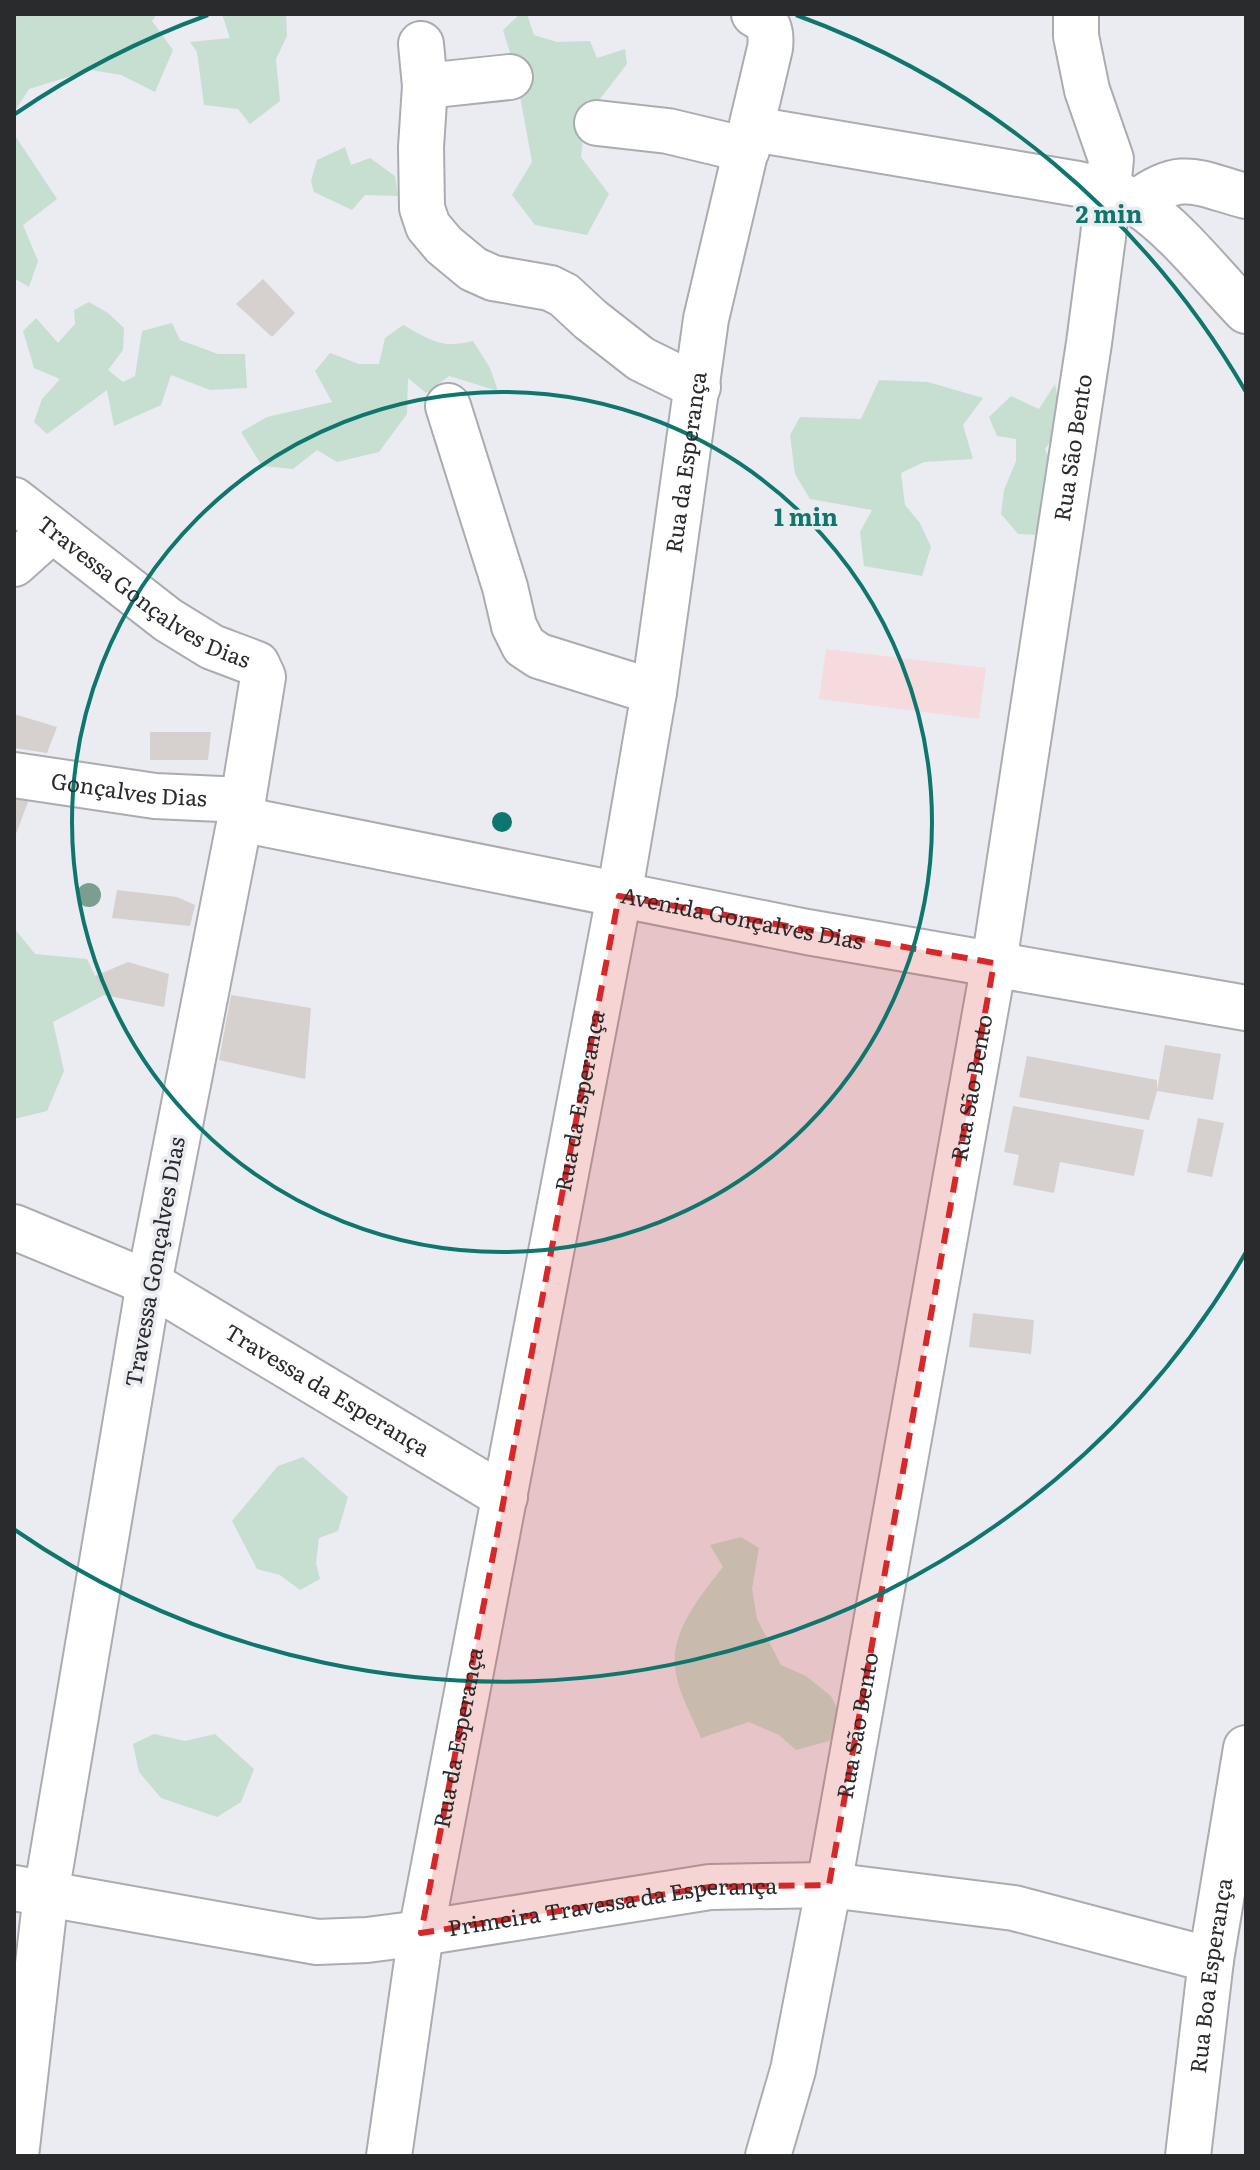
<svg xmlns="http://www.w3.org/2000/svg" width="1260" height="2170" font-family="Literata,serif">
<rect width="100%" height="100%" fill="#eaecf1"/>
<polygon fill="#f6dbde" points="826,649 986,668 979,719 819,699"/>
<g fill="#c6dfd0">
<polygon points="14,14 157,14 152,21 173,50 155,92 121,75 91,70 29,89 14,112"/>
<polygon points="222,14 286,14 287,36 276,59 280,101 250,124 238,109 204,105 197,52 190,42 230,38"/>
<polygon points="520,14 527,14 534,35 557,42 590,41 597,58 625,49 627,64 586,117 581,157 609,194 587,235 535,225 512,195 532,162 515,69 503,30"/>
<polygon points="14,134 57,199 23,225 38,261 29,287 14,278"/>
<polygon points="345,147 351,165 370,158 395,176 398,196 365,195 352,210 314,192 311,181 317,160"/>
<polygon points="89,302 108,313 124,328 123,350 108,370 123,382 135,376 142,331 172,323 180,340 218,354 245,354 247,388 210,390 171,375 161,405 114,426 107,390 47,434 34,422 42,399 60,379 34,368 23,331 36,318 58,343 75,324 74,310"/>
<path d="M403,325C431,340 441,349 473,341L490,368L498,391L449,376L426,393L408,378L407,414L379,452L337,462L317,450L293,469L262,466L241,432L267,417L332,402L315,371L330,353L359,364H379L385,338Z"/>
<polygon points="879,380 928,382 983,398 963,425 973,459 924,462 901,473 905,505 920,523 931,547 922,576 864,566 860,532 872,510 810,499 795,474 790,435 800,417 861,419"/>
<polygon points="1055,384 1062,426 1045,449 1051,463 1044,481 1047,506 1040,535 1018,534 1001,514 1004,490 1016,461 1016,439 997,436 989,417 1011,396 1039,409"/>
<polygon points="14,928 35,954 87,959 104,995 53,1022 64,1071 47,1111 14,1119"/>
<polygon points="303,1457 348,1497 338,1531 319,1538 316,1563 320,1579 300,1590 280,1575 257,1569 232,1521 278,1466"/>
<path d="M741,1537L759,1548L752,1589L757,1619L781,1665L806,1676L831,1696L842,1718L829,1741L796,1750L779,1735L749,1722L701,1738C692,1716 677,1690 675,1667C671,1630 702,1594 723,1567L710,1545Z"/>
<polygon points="154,1734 185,1741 215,1734 254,1769 241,1802 217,1817 161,1798 139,1772 133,1744"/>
</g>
<g fill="#d6d0ce">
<polygon points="263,279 295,313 272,337 236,304"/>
<polygon points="14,714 57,727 47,753 14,748"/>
<polygon points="150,732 211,732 208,760 150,760"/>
<polygon points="14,788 31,794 14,839"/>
<polygon points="117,890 177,897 195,905 190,926 112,918"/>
<polygon points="128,962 169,974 164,1007 104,995 95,976"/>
<polygon points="231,995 311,1008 305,1079 219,1060"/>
<polygon points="1165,1045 1221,1054 1213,1100 1157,1091 1149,1120 1019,1097 1027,1056 1157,1080 1157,1091"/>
<polygon points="1013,1106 1144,1130 1134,1176 1060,1162 1054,1193 1013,1185 1019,1155 1004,1152"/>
<polygon points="1198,1118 1224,1123 1212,1177 1187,1172"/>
<polygon points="973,1313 1034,1320 1031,1354 969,1347"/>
</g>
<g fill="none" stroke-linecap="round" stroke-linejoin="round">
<defs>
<g id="minor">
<polyline points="421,44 425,86 421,147 422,208 428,226 444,245 473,269 493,278 550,288 564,295 591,320 641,359 698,387"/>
<polyline points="425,86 510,77"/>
<polyline points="597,123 668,131 747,150"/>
<path d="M753,129L1078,184C1097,189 1121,193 1138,204C1177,230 1213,277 1246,311"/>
<path d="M1136,203C1181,168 1197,183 1246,196"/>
<polyline points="448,406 505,587 514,626 524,646 539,656 654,692"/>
<path id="s1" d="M14,500L168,620L212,647L257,664L263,677L240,819L149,1283L46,1894L16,2156"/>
<polyline points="14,564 52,530"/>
<path id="s2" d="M14,775L155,796L243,800"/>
<path id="s3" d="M240,819L807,932L1246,1008"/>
<path id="s4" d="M14,1227L149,1283L505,1497"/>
<path id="s5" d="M14,1888L317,1942L367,1940L421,1933L710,1887L829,1885L1014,1908L1211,1960"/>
<path id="s6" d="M389,2156L421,1933L619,896L654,692L706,319L770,48C772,31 769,22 754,14"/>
<path id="s7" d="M768,2156L793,2070L829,1885L994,963L1089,343L1103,237L1111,159L1087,90L1076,36V14"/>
<path id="s8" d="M1188,2156L1211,1960L1246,1748"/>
</g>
</defs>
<use href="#minor" stroke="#aaacb0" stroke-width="48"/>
<use href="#minor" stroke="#fff" stroke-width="44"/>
</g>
<circle fill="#7a9f90" cx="89" cy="895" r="12"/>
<path fill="#d62828" fill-opacity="0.2" stroke="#d62828" stroke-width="6" stroke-dasharray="16 10" stroke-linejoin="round" d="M619,896L994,963L829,1885L710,1887L421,1933Z"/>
<g fill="none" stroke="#0f766e" stroke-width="4">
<circle cx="502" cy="822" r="430"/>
<path d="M1246 1252A859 859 0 0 1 15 1530M15 114A859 859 0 0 1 208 15M796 15A859 859 0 0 1 1246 392"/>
</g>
<g text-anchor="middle" stroke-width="7" stroke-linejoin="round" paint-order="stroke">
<g font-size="22" fill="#2a2b2d" stroke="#eaecf1">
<text dy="8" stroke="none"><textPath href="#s7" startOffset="1736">Rua São Bento</textPath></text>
<text dy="8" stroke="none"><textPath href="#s6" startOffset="1720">Rua da Esperança</textPath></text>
<text dy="8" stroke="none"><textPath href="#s1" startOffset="160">Travessa Gonçalves Dias</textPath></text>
<text dy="8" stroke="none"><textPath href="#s2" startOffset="116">Gonçalves Dias</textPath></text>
<text dy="8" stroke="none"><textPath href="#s3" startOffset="512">Avenida Gonçalves Dias</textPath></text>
<text dy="8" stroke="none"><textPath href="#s7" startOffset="1088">Rua São Bento</textPath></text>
<text dy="8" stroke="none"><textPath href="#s6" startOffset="1072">Rua da Esperança</textPath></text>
<text transform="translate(155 1262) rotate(-80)" y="8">Travessa Gonçalves Dias</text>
<text dy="8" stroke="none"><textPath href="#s4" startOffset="354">Travessa da Esperança</textPath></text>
<text dy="8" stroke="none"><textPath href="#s7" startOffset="440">Rua São Bento</textPath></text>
<text dy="8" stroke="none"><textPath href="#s6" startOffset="424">Rua da Esperança</textPath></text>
<text dy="8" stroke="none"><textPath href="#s5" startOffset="606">Primeira Travessa da Esperança</textPath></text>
<text dy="8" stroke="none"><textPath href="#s8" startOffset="182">Rua Boa Esperança</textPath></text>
</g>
</g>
<circle cx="502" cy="822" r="12" fill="#0f766e" stroke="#eaecf1" stroke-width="4"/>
<g font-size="24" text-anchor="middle" font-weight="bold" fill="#0f766e" stroke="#eaecf1" stroke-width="7" stroke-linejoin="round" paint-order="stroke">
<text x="1109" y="223">2 min</text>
<text x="806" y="526">1 min</text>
</g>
<rect width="1260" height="2170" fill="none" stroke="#2a2b2d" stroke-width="32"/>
</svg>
